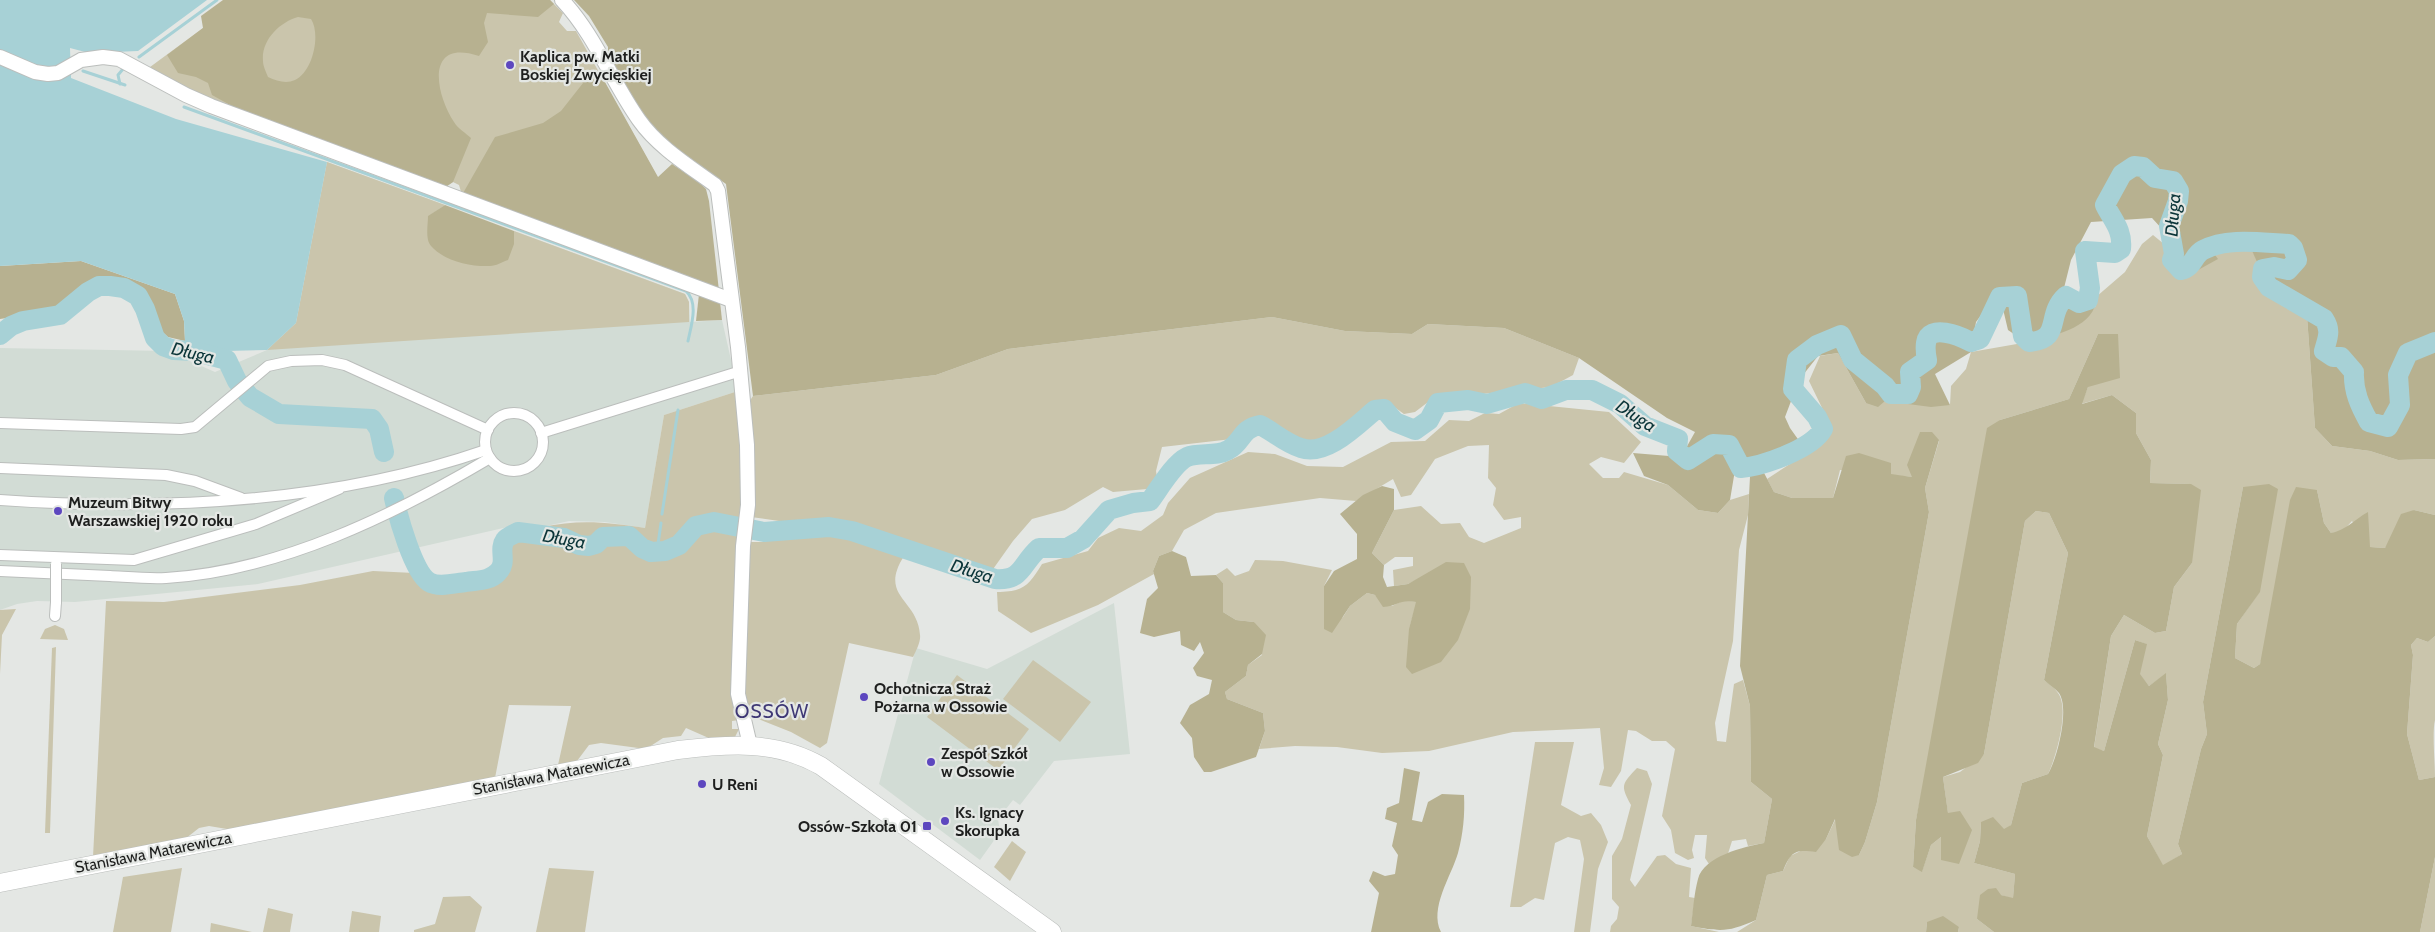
<svg xmlns="http://www.w3.org/2000/svg" width="2435" height="932" font-family="Cabin,sans-serif">
<rect width="100%" height="100%" fill="#e4e7e4"/>
<g fill="#d2dcd5">
<polygon points="327,162 445,205 429,216 514,244 514,231 685,294 689,302 690,322 722,320 738,391 664,415 645,528 605,522 569,521 542,527 517,525 258,584 75,602 37,601 17,604 0,610 0,348 167,351 215,372 267,350 296,323"/>
<polygon points="1114,603 1130,754 1054,761 1020,805 1013,800 998,819 1000,832 980,860 879,784 916,648 987,669"/>
</g>
<g fill="#cac5ac">
<polygon points="241,0 550,0 563,13 559,22 567,31 576,31 658,178 462,195 459,185 453,182 444,188 215,102 146,70"/>
<polygon points="327,162 445,205 429,216 514,244 514,231 685,294 689,302 689,322 267,350 296,323"/>
<path d="M2153,235L2164,244L2172,274L2207,244L2246,235C2264,276 2262,286 2306,302L2315,428L2332,446L2370,451L2398,460L2435,459V515L2414,510L2385,548L2369,547L2352,521L2342,532L2331,533L2324,523L2317,490L2260,664L2254,668L2235,658L2237,624L2260,591L2243,487L2203,702L2207,734L2201,749L2178,844L2182,854L2163,866L2147,836L2163,755L2158,744L2168,700L2166,674L2149,686L2139,674L2146,644L2135,640L2104,751L2094,748L2111,636L2124,615L2155,633L2166,631L2174,587L2192,563L2190,484L2150,483L2151,460L2136,433V413L2112,395L2081,404L2088,387L2098,334L2069,399L2000,420L1916,820L1913,867L1922,871L1931,845L1941,837L1948,814L1943,777L1960,772L1984,754L2025,521L2036,511L2049,513L2068,553L2044,680C2049,684 2055,688 2058,693C2070,709 2056,758 2048,774L2022,783L2011,825L2005,830L1981,822L1980,841L1974,863L2015,874L2013,899L2001,895L1977,919L1994,932H1958L1959,927L1927,922L1926,932H1737L1756,920L1767,875L1783,871L1790,856L1826,839L1836,818L1859,855L1865,842L1877,802L1929,512L1925,488L1939,441L1920,433L1912,477L1840,470L1833,498H1792L1774,492L1767,479L1816,447L1827,433L1826,416L1809,381L1820,356L1838,353L1866,403L1885,401L1950,405L1951,386L1966,369L1971,352L2051,338L2096,306V297L2125,272L2142,244Z"/>
<path d="M1272,317L1345,331L1412,334L1428,324L1504,328L1579,358L1573,375L1551,387L1432,399L1415,412L1404,414L1390,404C1384,405 1376,405 1371,408C1366,409 1362,414 1358,417C1347,426 1329,440 1315,442C1279,447 1269,392 1232,439L1162,447L1156,471L1157,478L1147,489L1113,492L1103,487L1065,510L1032,519L1013,541L991,572L823,518L786,522L751,517L749,402L753,396L936,375L1008,349Z"/>
<path d="M738,391L744,517C732,518 704,516 694,522C682,528 674,544 660,547C646,550 635,533 618,531C604,529 596,539 586,540C581,540 551,529 542,527C579,519 608,522 645,528L664,415Z"/>
<path d="M1519,403L1609,412L1641,442L1624,463L1601,457L1589,464L1603,478H1619L1624,472L1668,485L1698,510L1718,513L1730,500L1749,494L1748,515L1739,550L1733,641L1715,723L1717,741L1726,742L1734,684L1743,680L1750,706L1751,782L1772,799L1764,843L1748,846L1746,839L1732,841L1726,860L1709,864L1705,858L1707,835H1695L1692,850L1694,858L1688,860L1675,853L1671,830L1662,816L1675,749L1666,741H1652L1636,731L1628,730L1621,771L1611,787L1599,785L1604,768L1600,728L1513,732L1429,751L1382,753L1337,747L1295,746L1259,749L1265,731L1263,713L1227,699L1225,692L1246,676L1248,665L1262,655L1254,622L1236,620L1223,612V583L1216,575L1227,568L1235,576L1249,571L1255,560L1283,561L1332,570L1324,586V628L1343,617L1350,606L1367,593L1375,595L1392,606L1404,600L1417,602L1409,629L1427,575L1408,584L1394,586L1393,570L1413,566V557H1395L1384,565L1372,553L1394,510L1421,506L1441,524L1460,523L1469,537L1484,543L1521,528V517L1504,520L1493,505L1496,488L1488,478L1489,445L1468,446L1435,459L1411,495L1401,497L1393,479L1356,501L1320,498L1216,513L1184,530L1172,551L1159,556L1153,571L1154,574L1098,605L1031,633L998,611L997,592C1024,592 1029,585 1042,564L1088,551L1098,538L1119,528L1141,531L1163,515L1168,503L1190,478L1248,452L1275,454L1307,466L1343,467L1391,442L1425,441L1449,420L1469,421L1485,413L1499,414Z"/>
<path d="M716,528L730,529L740,533L739,720L732,721V729H739L735,737L711,739L686,728L681,736L663,738L646,749L601,743L589,745L577,761L558,765L571,706L509,705L495,778L233,830L209,826L199,828L185,839L93,857L106,601L164,602L300,585L373,571L414,573C417,577 420,585 425,588C441,596 494,591 504,575C514,561 501,541 521,538C544,535 563,550 584,552C599,553 610,538 624,542C637,545 641,561 661,558C687,555 691,532 716,528Z"/>
<path d="M802,531C841,532 868,543 904,556C878,597 918,599 920,635C921,641 916,651 913,657L849,643L827,743L820,748L791,732L746,714L743,701L748,542H763Z"/>
<polygon points="16,609 2,635 0,674 0,610"/>
<polygon points="55,625 64,629 68,640 40,639 45,629"/>
<path d="M2435,636V720C2432,733 2435,761 2435,777L2419,780L2407,734L2413,655L2411,645L2417,638L2428,642Z"/>
<polygon points="56,647 50,833 45,833 52,648"/>
<polygon points="1033,660 1091,702 1060,742 1003,699"/>
<polygon points="957,675 1029,729 998,770 927,717"/>
<polygon points="1535,742 1574,742 1561,805 1581,816 1591,813 1601,825 1608,842 1598,869 1590,932 1574,932 1584,859 1580,840 1568,837 1555,843 1544,900 1535,898 1521,907 1510,907"/>
<path d="M1637,768L1647,771L1652,784L1630,880L1635,887L1657,856L1665,855L1676,864L1691,868L1689,897L1695,898L1691,926L1719,932H1610L1611,926L1617,919L1619,907L1612,899V856L1622,839L1631,805C1620,785 1622,784 1637,768Z"/>
<polygon points="1012,841 1026,852 1010,881 994,867"/>
<polygon points="2435,857 2435,932 2420,932"/>
<polygon points="182,868 171,932 113,932 123,877"/>
<polygon points="549,868 594,871 585,932 536,932"/>
<polygon points="470,896 482,907 475,932 414,932 414,930 435,924 443,897"/>
<polygon points="268,908 293,914 290,932 263,932"/>
<polygon points="352,911 381,916 379,932 349,932"/>
<polygon points="211,923 252,932 210,932"/>
</g>
<g fill="#b7b190" fill-rule="evenodd">
<path d="M223,0H550L554,4L538,17L487,13L484,23L488,42L479,56C425,38 435,93 454,122C458,129 466,133 471,138L453,182L444,188L241,111L212,95L208,83L196,77L178,73L167,55L203,28L201,16ZM298,17L311,19C321,34 313,72 295,80C286,84 277,81 268,77C266,72 263,66 263,61C261,40 280,22 298,17Z"/>
<path d="M574,0H2435V459L2398,460L2370,451L2332,446L2315,428L2306,302C2262,286 2264,276 2245,235L2207,244L2218,259L2189,275L2172,274L2174,242L2152,218L2091,222L2071,260L2064,288L2096,297C2097,328 2049,338 2024,341L2008,330L2003,309L1990,303L1976,322L1971,352L1935,374L1950,405L1931,407L1885,401L1878,407L1866,403L1838,353L1818,356L1799,380L1785,417L1790,428L1800,442L1784,457L1763,471L1774,492L1792,498H1833L1846,456L1859,453L1891,463V474L1912,477L1907,465L1920,432H1932L1939,440L1925,488L1929,512L1877,802L1865,842L1859,855L1852,857L1839,850L1835,819L1826,839L1816,852C1794,849 1791,852 1783,871L1767,875L1756,920C1728,932 1722,932 1691,926C1693,911 1694,894 1698,879C1704,856 1744,847 1764,843L1772,799L1751,782L1750,706L1740,666L1751,458L1736,464L1730,500L1718,513L1698,510L1668,485L1644,476L1633,453L1681,457L1695,432L1667,418L1579,358L1504,328L1428,324L1412,334L1345,331L1272,317L1008,349L936,375L753,396L726,184L658,135L642,116L608,58V47L589,16Z"/>
<polygon points="601,75 658,177 672,164 699,182 706,189 709,201 719,291 462,195 495,137 543,123 561,111 587,78"/>
<path d="M445,205L514,231V244L508,260C502,262 496,266 490,266C471,267 444,261 431,246C425,239 428,225 428,216Z"/>
<polygon points="81,261 175,294 184,321 185,341 168,337 155,325 151,304 134,285 106,277 85,285 52,311 0,319 0,266"/>
<polygon points="699,294 720,302 722,320 696,321"/>
<path d="M2098,334H2118L2120,378L2088,387L2082,404L2112,395L2136,413V433L2151,460L2150,483L2191,484L2201,490L2192,563L2174,587L2166,631L2155,633L2124,615L2111,636L2094,747L2104,751L2135,640L2147,644L2140,674L2149,686L2166,673L2168,700L2158,744L2163,755L2147,836L2163,865L2182,854L2178,844L2201,749L2207,734L2203,702L2243,487L2269,484L2278,489L2260,592L2237,624L2235,658L2254,668L2260,664L2290,500L2296,487L2317,490L2324,523L2331,533C2345,531 2355,519 2368,512L2370,547L2385,548L2401,514L2414,510L2435,515V636L2428,642L2417,638L2411,645L2413,655L2407,734L2419,780L2435,777V857L2420,932H1994L1977,919L1980,895L1988,889L1996,888L2001,895L2013,898L2015,874L1974,863L1980,841L1981,822L1993,817L2004,829L2011,825L2022,783L2048,774C2057,759 2070,709 2059,693C2055,688 2048,684 2044,680L2068,553L2049,513L2036,511L2025,521L1984,754L1978,763L1943,777L1948,813L1960,811L1972,830L1959,864L1941,860V837L1931,845L1922,872L1913,867L1916,820L1987,428L2000,420L2069,399Z"/>
<path d="M1382,486L1394,489V510L1372,553L1384,565L1383,577L1387,587L1408,584L1446,562L1464,563L1471,577L1470,609L1458,640L1441,662L1412,674L1406,667L1409,629L1416,602C1399,599 1399,606 1383,607L1375,595L1367,593L1350,606L1332,633L1324,629V586L1334,571L1357,559V534L1340,514L1363,495Z"/>
<polygon points="1172,551 1186,557 1191,576 1216,575 1223,583 1223,612 1236,620 1254,622 1266,635 1262,654 1248,665 1246,676 1225,692 1227,699 1263,713 1265,731 1256,757 1211,772 1204,772 1194,757 1192,738 1180,723 1190,705 1209,694 1212,680 1197,676 1193,668 1204,653 1200,642 1194,651 1181,645 1180,631 1154,637 1140,633 1147,599 1158,588 1153,571 1159,556"/>
<path d="M1404,768L1420,772L1412,820L1422,822L1428,802L1442,794L1464,795C1465,815 1463,834 1458,853C1451,877 1429,908 1441,932H1371L1379,893L1369,881L1373,871L1385,876L1395,874L1398,855L1392,846L1397,823L1385,819L1387,808L1399,803Z"/>
<polygon points="1943,916 1959,927 1958,932 1926,932 1927,922"/>
</g>
<polygon fill="#a7d1d6" points="0,0 207,0 138,51 89,53 70,48 71,78 176,119 327,162 296,323 267,350 225,351 185,341 184,321 175,294 81,261 0,266"/>
<g fill="none" stroke-linecap="round" stroke-linejoin="round">
<g stroke="#a7d1d6" stroke-width="3">
<polyline points="139,57 217,0"/>
<polyline points="83,71 125,85"/>
<polyline points="120,84 118,75 123,69"/>
<path d="M184,107L686,291C699,303 691,326 688,341"/>
<polyline points="662,514 678,410"/>
<polyline points="657,551 661,523"/>
</g>
<g stroke="#a7d1d6" stroke-width="20">
<polyline points="0,335 11,326 23,321 60,315 88,292 99,286 110,286 124,288 138,296 145,309 155,338 163,346 174,350 193,351 227,360 237,381 250,397 279,414 372,419 379,429 384,452"/>
<path d="M394,498C398,516 413,572 429,582C439,588 455,583 466,582C478,580 490,581 498,572C508,562 498,550 505,540C507,537 514,534 518,532L564,538L579,545L589,546L596,544L603,537L629,536L642,548L651,552L665,551L679,545L696,526L714,522L764,532L829,527L852,531L995,579C1023,581 1020,565 1039,548H1067L1083,539L1109,510L1133,503L1150,501C1159,489 1174,463 1187,457C1199,452 1216,457 1228,450C1243,442 1240,429 1260,425C1274,432 1285,443 1301,448C1326,457 1357,425 1375,410L1384,409L1395,422L1415,430L1429,420L1438,403L1468,400L1487,404L1525,393L1542,399L1566,390H1592L1620,404L1645,426L1678,439L1677,451L1688,460L1713,444L1729,445L1741,468C1763,466 1812,449 1823,429L1817,417L1793,389L1797,360L1817,345L1841,335L1853,360L1885,386L1891,394H1908L1911,387L1910,372L1927,360C1926,355 1925,349 1926,343C1929,323 1960,336 1971,342L1980,339L2000,297L2017,296L2023,336L2029,342C2063,340 2045,315 2066,296L2079,303L2088,300L2090,288L2085,251L2115,253L2121,249C2123,230 2113,221 2105,205L2122,174L2134,166L2143,167L2155,178L2173,181L2179,191L2178,201L2169,226L2174,254L2172,260L2181,270C2194,267 2193,255 2203,250C2228,237 2262,243 2289,244L2293,248L2297,260L2288,270L2274,267L2263,269L2262,277L2269,287L2324,319C2332,331 2327,339 2324,351L2333,357H2341L2354,372C2353,391 2360,406 2369,422L2388,427L2400,405L2398,375L2408,353L2435,342"/>
</g>
<defs>
<g id="pedestrian">
<circle cx="514" cy="442" r="29"/>
<polyline points="0,423 181,429 195,427 268,366 291,361 322,360 345,365 488,430"/>
<polyline points="541,433 741,371"/>
<polyline points="0,468 166,475 195,481 241,498"/>
<path d="M0,500C160,511 333,503 486,450"/>
<polyline points="0,555 134,560 256,524 339,489"/>
<path d="M0,571C37,573 73,574 110,576C128,577 148,579 166,578C280,571 394,515 490,458"/>
<polyline points="55,616 56,602"/>
</g>
<g id="minor">
<path d="M562,0C595,35 612,82 639,120C658,147 689,166 715,185L718,191L738,347L747,445L748,505L743,546L738,694L750,745"/>
<polyline points="0,57 35,72 48,74 58,73 81,60 103,57 119,59 186,95 211,106 731,300"/>
</g>
<path id="tertiary" d="M0,883L678,750C728,744 776,740 821,766L1052,932"/>
</defs>
<use href="#pedestrian" stroke="#bbbebc" stroke-width="12"/>
<use href="#minor" stroke="#bbbebc" stroke-width="16"/>
<use href="#tertiary" stroke="#bbbebc" stroke-width="19"/>
<use href="#pedestrian" stroke="#fff" stroke-width="10"/>
<use href="#minor" stroke="#fff" stroke-width="14"/>
<use href="#tertiary" stroke="#fff" stroke-width="18"/>
<defs>
<polyline id="pedestrian-bridge" points="56,602 56,564"/>
</defs>
<use href="#pedestrian-bridge" stroke="#bbbebc" stroke-width="12" stroke-linecap="butt"/>
<use href="#pedestrian-bridge" stroke="#fff" stroke-width="10"/>
</g>
<g fill="#5d47bf" stroke="#e4e7e4" stroke-width="2">
<circle cx="510" cy="65" r="5"/>
<circle cx="58" cy="511" r="5"/>
<circle cx="864" cy="697" r="5"/>
<circle cx="931" cy="762" r="5"/>
<circle cx="702" cy="784" r="5"/>
<circle cx="945" cy="821" r="5"/>
<rect x="922" y="821" width="10" height="10" rx="2.5"/>
</g>
<g text-anchor="middle" stroke-width="4.5" stroke-linejoin="round" paint-order="stroke">
<g font-size="16" font-weight="bold" fill="#1e1f1e" stroke="#e4e7e4" text-anchor="start">
<text x="520" y="62">Kaplica pw. Matki<tspan x="520" dy="18">Boskiej Zwycięskiej</tspan></text>
<text x="68" y="508">Muzeum Bitwy<tspan x="68" dy="18">Warszawskiej 1920 roku</tspan></text>
<text x="874" y="694">Ochotnicza Straż<tspan x="874" dy="18">Pożarna w Ossowie</tspan></text>
<text x="941" y="759">Zespół Szkół<tspan x="941" dy="18">w Ossowie</tspan></text>
<text x="712" y="790">U Reni</text>
<text x="955" y="818">Ks. Ignacy<tspan x="955" dy="18">Skorupka</tspan></text>
<text x="917" y="832" text-anchor="end">Ossów-Szkoła 01</text>
</g>
<g font-size="16" fill="#1e1f1e" stroke="#e4e7e4">
<text transform="translate(551 774) rotate(-11)" y="6">Stanisława Matarewicza</text>
<text transform="translate(153 852) rotate(-11)" y="6">Stanisława Matarewicza</text>
</g>
<g font-size="18" font-style="italic" fill="#0a3438" stroke="#e4e7e4">
<text transform="translate(2173 215) rotate(-86)" y="6">Długa</text>
<text transform="translate(193 353) rotate(13)" y="6">Długa</text>
<text transform="translate(1636 416) rotate(33)" y="6">Długa</text>
<text transform="translate(564 539) rotate(10)" y="6">Długa</text>
<text transform="translate(972 571) rotate(17)" y="6">Długa</text>
</g>
<g font-size="19" letter-spacing="1" fill="#3f3875" stroke="#e4e7e4">
<text x="772" y="718">OSSÓW</text>
</g>
</g>
</svg>
